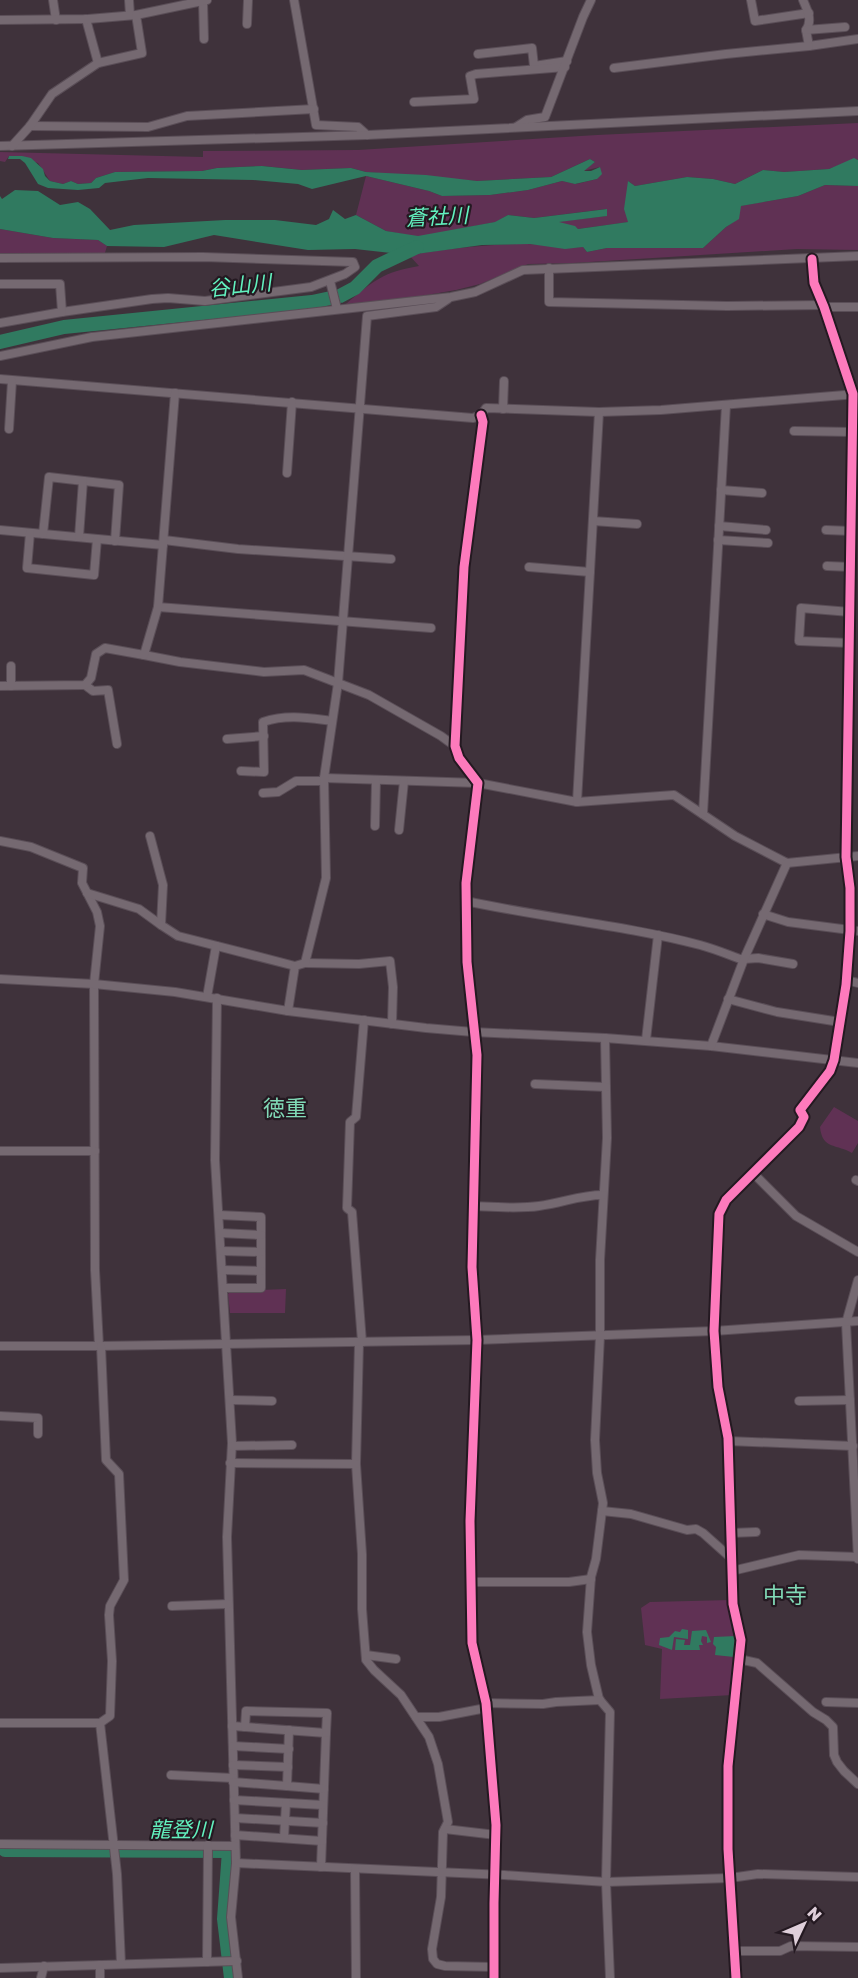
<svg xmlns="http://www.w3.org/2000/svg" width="858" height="1978" font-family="'Golos Text','Noto Sans JP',sans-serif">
<rect width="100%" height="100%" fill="#3f323b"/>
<g fill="#603154">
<polygon points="858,123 858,160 856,159 829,169 784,172 763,170 735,184 713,179 687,177 635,186 628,181 629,222 578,229 556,222 606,216 606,209 534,218 508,215 496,222 418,237 386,231 356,215 366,176 429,191 442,196 490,195 528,190 562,181 576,184 597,179 600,167 583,171 595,162 590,159 551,177 477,181 366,172 351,168 302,170 263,166 217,168 202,171 115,172 96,178 91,183 78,184 71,181 63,184 50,181 38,163 9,156 5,162 0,161 0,152 203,157 203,151 358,150 597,135"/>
<path d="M825,185L858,186V250L797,249L573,263L528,264L480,284L456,290L409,298L346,304C373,281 383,272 419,266L409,255C449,249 487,244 527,244C547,244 561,249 583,247L587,252L607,248H703L726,227L738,219L740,206L798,196Z"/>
<polygon points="0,229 53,238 98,240 107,246 104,256 0,254"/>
<path d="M834,1107L858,1121V1143L852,1153C838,1144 822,1150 820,1127Z"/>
<polygon points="286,1289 285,1313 230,1313 228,1294 231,1291"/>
<polygon points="731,1600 740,1639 733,1695 660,1699 662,1649 645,1645 641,1608 650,1602"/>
</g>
<g fill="#307a60">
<polygon points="9,156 22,156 31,158 43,169 45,176 50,181 63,184 71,181 78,184 91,183 96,178 115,172 202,171 217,168 262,166 302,170 351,168 366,172 426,175 477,181 551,177 590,159 595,162 584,171 591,171 600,167 602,174 597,179 575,184 562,181 528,190 490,195 442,196 429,191 366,176 312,189 298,184 253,180 148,178 105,183 99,188 78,190 48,188 38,184 25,163 20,159 8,159"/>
<polygon points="854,158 858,160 858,186 825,185 798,196 741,206 739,219 726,227 703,248 607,248 587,252 583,247 565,249 530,244 482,245 409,255 355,249 308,250 214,235 164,247 107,246 98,240 53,238 0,229 0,196 2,199 15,190 38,191 60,205 78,202 90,209 110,230 134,225 225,220 275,220 316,225 329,219 333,210 345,219 356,215 386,231 418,236 495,222 508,215 534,218 607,209 607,216 559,222 575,226 578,229 628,222 624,209 628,181 635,186 687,177 713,179 735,184 763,170 784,172 829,169"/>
<polygon points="682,1629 688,1630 688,1639 674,1637 672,1650 659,1645 660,1638 669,1637 675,1631 680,1632"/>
<polygon points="706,1630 711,1642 707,1643 707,1637 702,1636 701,1641 703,1645 699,1645 700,1650 675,1650 676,1639 685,1640 684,1645 690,1645 692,1631"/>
<polygon points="736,1636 734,1657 715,1655 716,1647 713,1644 714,1637"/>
</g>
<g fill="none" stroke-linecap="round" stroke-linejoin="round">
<g stroke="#307a60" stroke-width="14">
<polyline points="0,342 64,327 312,302 340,296 355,288 377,266 417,247"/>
<polyline points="5,1850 229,1851 224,1919 231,1978"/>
</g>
<defs>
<g id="minor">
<polyline points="53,0 56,20"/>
<polyline points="129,0 130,15"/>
<polyline points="294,0 316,125 358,127 367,135"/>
<polyline points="751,0 755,21 809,13"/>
<path d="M803,0C807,10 813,20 806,30L809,46L858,39"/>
<polyline points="203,1 204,39"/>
<polyline points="86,19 98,63"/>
<polyline points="0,20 88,19 136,15 207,0"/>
<polyline points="247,24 248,0"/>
<polyline points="806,30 845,27"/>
<polyline points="478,54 532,48 534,66 567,61"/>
<polyline points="614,68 726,54 809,46"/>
<polyline points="414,102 474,99 470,76 476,74 565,67"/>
<polyline points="30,126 148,127 187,116 314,109"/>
<polyline points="516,127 527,120 545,117 583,17 591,0"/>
<polyline points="0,146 367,135 858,111"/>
<polyline points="12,146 30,126 52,94 98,63 142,53 136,15"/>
<polyline points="0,258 203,257 353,262 355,267 345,274 311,287 205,301 168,298 152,299 62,312"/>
<polyline points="549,268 549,302 727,306 824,305"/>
<polyline points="330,281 337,309"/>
<polyline points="0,284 60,284 62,312 0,323"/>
<polyline points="824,307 858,307"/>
<polyline points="0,356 92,337 451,297 475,292 523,270 858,256"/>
<polyline points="0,379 473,418 481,415 486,408 599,412 661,410 857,394"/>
<polyline points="503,409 504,381"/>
<polyline points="481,415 483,422 464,567 455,746 459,758 478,783 466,883 467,962 477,1055 472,1267 477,1340 470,1521 472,1643 486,1703 496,1825 494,1903 494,1978"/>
<polyline points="9,429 12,381"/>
<polyline points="794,431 852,432"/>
<polyline points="287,473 292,402"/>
<polyline points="721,490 762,493"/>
<polyline points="593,521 637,524"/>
<polyline points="719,526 766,530"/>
<polyline points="0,530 163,545"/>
<polyline points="826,530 851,531"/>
<polyline points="30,533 27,568 94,575 97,539"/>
<polyline points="43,534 49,477 119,485 115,541"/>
<polyline points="79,537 83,481"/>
<polyline points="164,540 238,549 391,559"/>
<polyline points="718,540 768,543"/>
<polyline points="827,566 851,567"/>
<polyline points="529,567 590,572"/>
<polyline points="158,607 431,628"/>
<polyline points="850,643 799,641 801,608 850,612"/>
<polyline points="144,655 180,662 264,672 304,670 369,695 441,736 456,747"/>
<polyline points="85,685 93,691 108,690 117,744"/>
<polyline points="0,686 85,685 91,678 96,654 105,648 144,655 158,607 175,393"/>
<polyline points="11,686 11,666"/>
<polyline points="227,739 264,736"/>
<path d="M241,771L264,772L263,722C287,714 308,718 332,721"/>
<polyline points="324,778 478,783 577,802 674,795 735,836 787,863 858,856"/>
<polyline points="263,793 278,792 296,781 324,781"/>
<polyline points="577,802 599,412"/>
<polyline points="703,814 726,405"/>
<polyline points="375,826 376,780"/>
<polyline points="399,830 404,781"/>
<polyline points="150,836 163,885 161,925 178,936 295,966"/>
<polyline points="0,841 31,847 83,868 82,883 97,912 100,926 94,984 95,1270 99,1346"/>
<polyline points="87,893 139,909 161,925"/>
<path d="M466,901C544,918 624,925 700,945C715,949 729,955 743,960"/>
<polyline points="763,914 788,922 858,931"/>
<polyline points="744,959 758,958 793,964"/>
<polyline points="305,963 359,964 390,961 393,987 392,1024"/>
<polyline points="0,979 94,984 175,992 288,1011 426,1028 473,1032 605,1038 711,1046 858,1063"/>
<polyline points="846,980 858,983"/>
<polyline points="207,997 216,946"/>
<polyline points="217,998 215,1160 232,1443 227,1537 236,1863 231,1917 238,1978"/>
<polyline points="728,999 777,1012 840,1022"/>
<polyline points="288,1011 295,966 305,963 326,878 324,778 338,683 367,316 436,307 448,299"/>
<polyline points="605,1038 607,1138 600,1260 600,1336 595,1440 597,1473 603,1503 596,1559 591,1577 587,1632 591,1665 599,1699 610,1712 606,1882 610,1978"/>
<polyline points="646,1040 658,935"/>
<polyline points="711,1046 744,959 787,863"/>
<polyline points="535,1084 606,1087"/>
<polyline points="0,1151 95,1151"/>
<polyline points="753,1173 796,1216 858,1252"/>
<polyline points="856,1180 858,1181"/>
<path d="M474,1206C495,1207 518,1209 539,1206C563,1203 579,1195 603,1195"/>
<polyline points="219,1215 261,1217 261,1288 224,1288"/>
<polyline points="220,1233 261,1235"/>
<polyline points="221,1251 261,1252"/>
<polyline points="222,1270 261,1271"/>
<polyline points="858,1280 846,1323 858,1559"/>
<polyline points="362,1342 352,1212 347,1208 350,1122 356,1117 364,1020"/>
<polyline points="359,1343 356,1464 362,1554 362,1609 366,1660 374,1670 401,1695 429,1737 438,1764 448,1822 443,1832 441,1897 432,1949 433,1959 437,1964 445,1966 494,1967"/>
<polyline points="0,1346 99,1346 477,1340 714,1331 858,1321"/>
<polyline points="230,1400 272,1401"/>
<polyline points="799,1401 850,1400"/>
<polyline points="0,1416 38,1418 38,1434"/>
<polyline points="728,1441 853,1446"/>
<polyline points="232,1446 292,1445"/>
<polyline points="230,1463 356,1464"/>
<polyline points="602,1511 631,1514 687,1530 696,1529 703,1533 731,1558"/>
<polyline points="731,1533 756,1532"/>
<polyline points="732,1571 799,1555 858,1557"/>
<polyline points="471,1582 569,1582 591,1579"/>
<polyline points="172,1606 228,1604"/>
<polyline points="366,1655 396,1659"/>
<polyline points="739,1659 757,1663 813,1712 826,1720 833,1727 834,1755 837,1762 844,1771 858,1784"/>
<polyline points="826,1702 858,1703"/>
<polyline points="486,1703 543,1704 556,1702 600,1700"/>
<polyline points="416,1717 439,1717 486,1708"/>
<polyline points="0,1723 100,1723 117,1874 121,1964"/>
<polyline points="100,1723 110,1716 112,1661 109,1615 110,1606 124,1580 119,1474 106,1460 101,1346"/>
<polyline points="232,1726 326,1733 321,1867"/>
<polyline points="245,1727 246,1711 327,1713 326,1733"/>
<polyline points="289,1730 287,1786 324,1789"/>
<polyline points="233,1746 289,1749"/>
<polyline points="233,1765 288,1767"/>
<polyline points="171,1775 233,1778"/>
<polyline points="233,1782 287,1786"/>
<polyline points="234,1800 323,1805"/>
<polyline points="235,1818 323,1823"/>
<polyline points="445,1829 496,1835"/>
<polyline points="235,1835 322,1841"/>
<polyline points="284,1838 286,1803"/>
<polyline points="0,1844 235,1846"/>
<polyline points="236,1863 504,1875 606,1882 730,1878 758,1874 858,1877"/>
<polyline points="355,1869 356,1978"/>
<polyline points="734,1951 780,1951 791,1946 858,1947"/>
<polyline points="207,1962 208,1845"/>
<polyline points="0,1968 237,1961"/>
<polyline points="41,1978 44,1966"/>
<polyline points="100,1978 100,1965"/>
<polyline points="736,1978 728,1849 728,1766 741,1640 733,1604 728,1438 718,1387 714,1331 719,1214 726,1200 799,1127 804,1117 800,1110 830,1071 834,1060 846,985 850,931 850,888 846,857 853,394 824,307 814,283 812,259"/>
</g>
</defs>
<use href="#minor" stroke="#5a4e57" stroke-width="10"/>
<use href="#minor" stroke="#756971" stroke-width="8"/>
<defs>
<g id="cycleway">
<polyline points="481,415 483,422 464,567 455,746 459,758 478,783 466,883 467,962 477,1055 472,1267 477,1340 470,1521 472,1643 486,1703 496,1825 494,1903 494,1978"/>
<polyline points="736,1978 728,1849 728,1766 741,1640 733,1604 728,1438 718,1387 714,1331 719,1214 726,1200 799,1127 804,1117 800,1110 830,1071 834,1060 846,985 850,931 850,888 846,857 853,394 824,307 814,283 812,259"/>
</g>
</defs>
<use href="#cycleway" stroke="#241921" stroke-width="13"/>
<use href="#cycleway" stroke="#fd7abc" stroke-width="9"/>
</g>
<g text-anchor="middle" stroke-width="4.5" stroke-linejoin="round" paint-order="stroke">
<g font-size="21" font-style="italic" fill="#62f2bf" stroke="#241921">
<text transform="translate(437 217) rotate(-3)" y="7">蒼社川</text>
<text transform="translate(240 286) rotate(-6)" y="7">谷山川</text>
<text x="181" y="1837">龍登川</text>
</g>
<g font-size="22" fill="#81dab7" stroke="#241921">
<text x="285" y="1116">徳重</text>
<text x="785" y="1603">中寺</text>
</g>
</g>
<g transform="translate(804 1924) rotate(46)" stroke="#241921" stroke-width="4.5" paint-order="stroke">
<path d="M0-4.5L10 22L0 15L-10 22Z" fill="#dfcfda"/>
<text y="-9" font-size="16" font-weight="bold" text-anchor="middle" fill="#dfcfda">N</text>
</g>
</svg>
